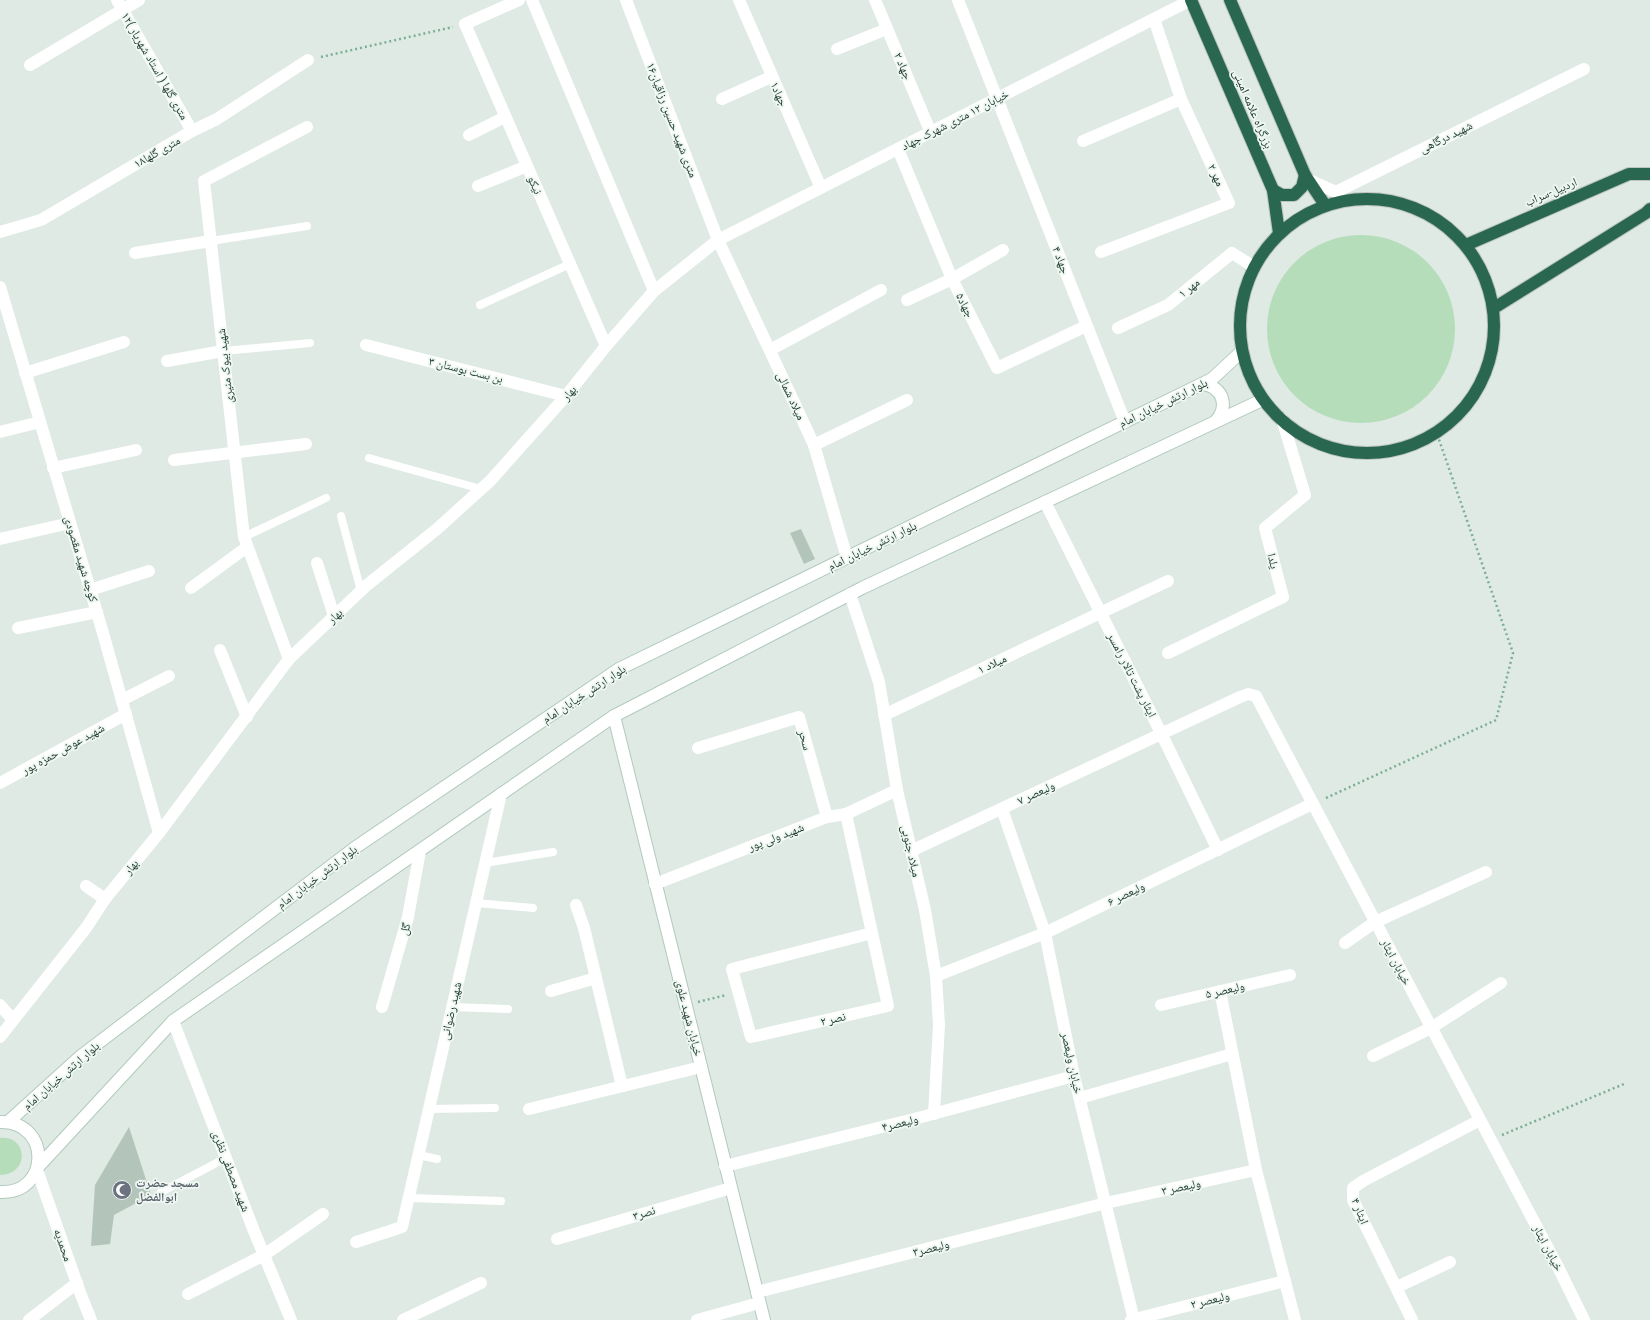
<svg xmlns="http://www.w3.org/2000/svg" width="1650" height="1320" font-family="'Roboto Condensed','Noto Naskh Arabic',sans-serif">
<rect width="100%" height="100%" fill="#deeae3"/>
<g fill="#b5ddba">
<circle cx="1361" cy="329" r="94"/>
<path d="M0,1138C28,1135 30,1175 0,1175Z"/>
</g>
<g fill="#b3c5bb">
<polygon points="801,529 815,559 804,564 790,533"/>
<polygon points="129,1127 151,1195 114,1215 110,1244 91,1246 95,1185"/>
</g>
<g fill="none" stroke-linecap="round" stroke-linejoin="round">
<defs>
<g id="secondary">
<path d="M1203,384C1224,387 1229,408 1215,422"/>
<polyline points="614,716 764,1320"/>
<polyline points="8,1122 81,1056 356,847 619,669 1212,379 1241,352"/>
<polyline points="38,1167 173,1021 614,716 862,588 1262,400"/>
<path d="M0,1192C50,1195 52,1122 1,1122"/>
</g>
<g id="highway">
<polyline points="1191,0 1273,190 1279,233"/>
<polyline points="1230,0 1305,175 1325,205"/>
<polyline points="1273,190 1282,195 1294,195 1302,187 1305,175"/>
<circle cx="1367" cy="326" r="127"/>
<polyline points="1466,245 1629,174 1650,174"/>
<polyline points="1494,308 1646,213 1650,209"/>
</g>
</defs>
<use href="#secondary" stroke="#b1cabd" stroke-width="14"/>
<use href="#highway" stroke="#bcc4c0" stroke-width="14"/>
<g stroke="#7daf97" stroke-width="2.5" stroke-dasharray="2 3" stroke-linecap="butt">
<polyline points="321,57 453,27"/>
<polyline points="1326,798 1496,720 1513,653 1436,431"/>
<polyline points="698,1002 726,995"/>
<polyline points="1502,1135 1624,1084"/>
</g>
<g stroke="#fff" stroke-width="8">
<polyline points="211,241 307,226"/>
<polyline points="480,305 570,264"/>
<polyline points="223,351 310,343"/>
<polyline points="369,458 481,489"/>
<polyline points="341,516 361,591"/>
<polyline points="244,537 326,498"/>
<polyline points="485,863 553,852"/>
<polyline points="476,903 533,908"/>
<polyline points="452,1007 508,1009"/>
<polyline points="429,1109 495,1108"/>
<polyline points="418,1155 437,1159"/>
<polyline points="161,1192 226,1158"/>
<polyline points="408,1198 501,1201"/>
</g>
<g stroke="#fff" stroke-width="12">
<polyline points="117,0 192,131"/>
<polyline points="519,0 465,24 606,346"/>
<polyline points="532,0 654,291"/>
<polyline points="626,0 718,240 814,445 847,558"/>
<polyline points="739,0 821,188"/>
<polyline points="875,0 931,133"/>
<polyline points="958,0 1125,422"/>
<polyline points="837,49 887,29"/>
<polyline points="30,65 139,0"/>
<polyline points="722,99 771,77"/>
<polyline points="469,135 505,117"/>
<polyline points="1083,141 1181,99"/>
<polyline points="898,149 952,279 997,368 1086,326"/>
<polyline points="1307,179 1336,192 1584,69"/>
<polyline points="478,186 527,166"/>
<polyline points="0,232 41,220 192,131 217,119 308,60"/>
<polyline points="1101,252 1229,203 1181,99 1154,19"/>
<polyline points="135,253 211,241"/>
<polyline points="0,287 103,633 159,833"/>
<polyline points="907,300 952,279 1003,250"/>
<polyline points="1118,328 1168,305 1232,253 1254,267"/>
<polyline points="366,345 566,396"/>
<polyline points="770,350 881,290"/>
<polyline points="167,361 223,351"/>
<polyline points="25,373 124,342"/>
<polyline points="0,432 40,422"/>
<polyline points="814,445 907,400"/>
<polyline points="174,460 306,444"/>
<polyline points="53,468 136,450"/>
<polyline points="1045,502 1162,735 1218,850"/>
<polyline points="0,539 70,523"/>
<polyline points="317,563 334,616"/>
<polyline points="191,588 247,547"/>
<polyline points="90,590 149,571"/>
<polyline points="850,594 879,682 897,790 925,910 936,976 939,1025 934,1114"/>
<polyline points="18,628 97,612"/>
<polyline points="220,650 247,717"/>
<polyline points="1168,653 1283,597 1265,528 1305,495 1282,419"/>
<polyline points="289,659 244,537 204,181 307,127"/>
<polyline points="122,700 169,676"/>
<polyline points="884,715 1168,581"/>
<polyline points="698,748 799,717 827,817"/>
<polyline points="0,783 126,714"/>
<polyline points="1002,809 1045,933 1074,1076 1134,1320"/>
<polyline points="846,814 888,1006 751,1037 732,969 872,933"/>
<polyline points="911,851 1240,697 1248,694 1256,696 1558,1267 1584,1320"/>
<polyline points="655,884 827,817 846,814 897,790"/>
<polyline points="86,886 105,899"/>
<polyline points="576,905 584,928 622,1086"/>
<polyline points="1345,943 1375,922 1486,872"/>
<polyline points="936,976 1045,933 1312,804"/>
<polyline points="551,991 596,978"/>
<polyline points="1220,991 1256,1170 1295,1320"/>
<polyline points="0,1005 13,1020"/>
<polyline points="1161,1005 1290,975"/>
<polyline points="382,1007 408,917 420,851"/>
<polyline points="173,1021 254,1231 291,1320"/>
<polyline points="0,1037 86,928 105,899 159,833 289,659 367,585 437,529 490,481 566,396 606,346 654,291 718,240 1191,0"/>
<polyline points="1373,1056 1431,1028 1501,983"/>
<polyline points="1080,1098 1232,1054"/>
<polyline points="529,1109 701,1067"/>
<polyline points="725,1166 918,1118 1074,1076"/>
<polyline points="37,1170 81,1295 91,1320"/>
<polyline points="557,1239 731,1188"/>
<polyline points="356,1242 402,1227 501,794"/>
<polyline points="1397,1287 1450,1262"/>
<polyline points="757,1292 1106,1203 1256,1170"/>
<polyline points="188,1294 264,1255 323,1214"/>
<polyline points="29,1320 77,1283"/>
<polyline points="403,1320 481,1283"/>
<polyline points="697,1320 759,1303"/>
<polyline points="1131,1320 1285,1281"/>
<polyline points="1412,1320 1353,1200 1353,1188 1363,1181 1480,1120"/>
</g>
<use href="#secondary" stroke="#fff" stroke-width="12"/>
<use href="#highway" stroke="#2a6751" stroke-width="12"/>
</g>
<defs>
<symbol id="mosque-disc" viewBox="-11 -11 22 22"><circle r="9.5" fill="#6b7280" stroke="#eef7f1"/><path d="M3.5-4.9A6 6 0 1 0 3.5 4.9A5 5 0 1 1 3.5-4.9Z" fill="#fff"/></symbol>
</defs>
<g fill-rule="evenodd">
<use href="#mosque-disc" x="111" y="1179" width="22" height="22"/>
</g>
<g text-anchor="middle" stroke-width="3.5" stroke-linejoin="round" paint-order="stroke">
<g font-size="12" fill="#1f3a2e" stroke="#eef7f1">
<text transform="translate(155 66) rotate(60)" y="4">۱۲متری گلها ( استاد شهریار )</text>
<text transform="translate(903 66) rotate(67)" y="4">جهاد ۲</text>
<text transform="translate(779 94) rotate(66)" y="4">جهاد۱</text>
<text transform="translate(1253 109) rotate(67)" y="4">بزرگراه علامه امینی</text>
<text transform="translate(672 120) rotate(69)" y="4">۱۶متری شهید حسین رزاقیان</text>
<text transform="translate(955 120) rotate(-27)" y="4">خیابان ۱۲ متری شهرک جهاد</text>
<text transform="translate(1446 137) rotate(-26)" y="4">شهید درگاهی</text>
<text transform="translate(157 152) rotate(-30)" y="4">۱۸متری گلها</text>
<text transform="translate(1216 175) rotate(65)" y="4">مهر ۲</text>
<text transform="translate(535 185) rotate(66)" y="4">نیکو</text>
<text transform="translate(1551 192) rotate(-23)" y="4">اردبیل-سراب</text>
<text transform="translate(1061 260) rotate(69)" y="4">جهاد ۴</text>
<text transform="translate(1189 288) rotate(-39)" y="4">مهر ۱</text>
<text transform="translate(965 305) rotate(63)" y="4">جهاد۵</text>
<text transform="translate(225 366) rotate(-96)" y="4">شهید بیوک منیری</text>
<text transform="translate(466 370) rotate(14)" y="4">بن بست بوستان ۳</text>
<text transform="translate(569 393) rotate(-50)" y="4">بهار</text>
<text transform="translate(791 396) rotate(65)" y="4">میلاد شمالی</text>
<text transform="translate(1163 403) rotate(-26)" y="4">بلوار ارتش خیابان امام</text>
<text transform="translate(872 546) rotate(-26)" y="4">بلوار ارتش خیابان امام</text>
<text transform="translate(81 559) rotate(73)" y="4">کوچه شهید مقصودی</text>
<text transform="translate(1273 561) rotate(76)" y="4">یلدا</text>
<text transform="translate(335 616) rotate(-43)" y="4">بهار</text>
<text transform="translate(992 664) rotate(-25)" y="4">میلاد ۱</text>
<text transform="translate(1132 675) rotate(63)" y="4">ایثار پشت تالار رامسر</text>
<text transform="translate(584 694) rotate(-33)" y="4">بلوار ارتش خیابان امام</text>
<text transform="translate(805 740) rotate(74)" y="4">سحر</text>
<text transform="translate(63 749) rotate(-29)" y="4">شهید عوض حمزه پور</text>
<text transform="translate(1036 793) rotate(-25)" y="4">ولیعصر ۷</text>
<text transform="translate(776 837) rotate(-21)" y="4">شهید ولی پور</text>
<text transform="translate(911 851) rotate(77)" y="4">میلاد جنوبی</text>
<text transform="translate(131 867) rotate(-51)" y="4">بهار</text>
<text transform="translate(317 877) rotate(-37)" y="4">بلوار ارتش خیابان امام</text>
<text transform="translate(1126 894) rotate(-26)" y="4">ولیعصر ۶</text>
<text transform="translate(405 929) rotate(-73)" y="4">گل</text>
<text transform="translate(1396 962) rotate(62)" y="4">خیابان ایثار</text>
<text transform="translate(1225 990) rotate(-13)" y="4">ولیعصر ۵</text>
<text transform="translate(451 1011) rotate(-77)" y="4">شهید رضوانی</text>
<text transform="translate(689 1018) rotate(76)" y="4">خیابان شهید علوی</text>
<text transform="translate(833 1019) rotate(-13)" y="4">نصر ۲</text>
<text transform="translate(1072 1063) rotate(78)" y="4">خیابان ولیعصر</text>
<text transform="translate(61 1076) rotate(-41)" y="4">بلوار ارتش خیابان امام</text>
<text transform="translate(900 1123) rotate(-14)" y="4">ولیعصر۴</text>
<text transform="translate(231 1171) rotate(69)" y="4">شهید مصطفی نظری</text>
<text transform="translate(1181 1187) rotate(-12)" y="4">ولیعصر ۳</text>
<text transform="translate(1360 1211) rotate(68)" y="4">ایثار ۴</text>
<text transform="translate(644 1213) rotate(-17)" y="4">نصر۳</text>
<text transform="translate(63 1245) rotate(71)" y="4">محمدیه</text>
<text transform="translate(931 1248) rotate(-14)" y="4">ولیعصر۳</text>
<text transform="translate(1548 1248) rotate(62)" y="4">خیابان ایثار</text>
<text transform="translate(1210 1300) rotate(-14)" y="4">ولیعصر ۲</text>
</g>
<g font-size="12" font-weight="bold" fill="#5b616d" stroke="#eef7f1" text-anchor="start">
<text x="136" y="1187">مسجد حضرت<tspan x="136" dy="14">ابوالفضل</tspan></text>
</g>
</g>
</svg>
